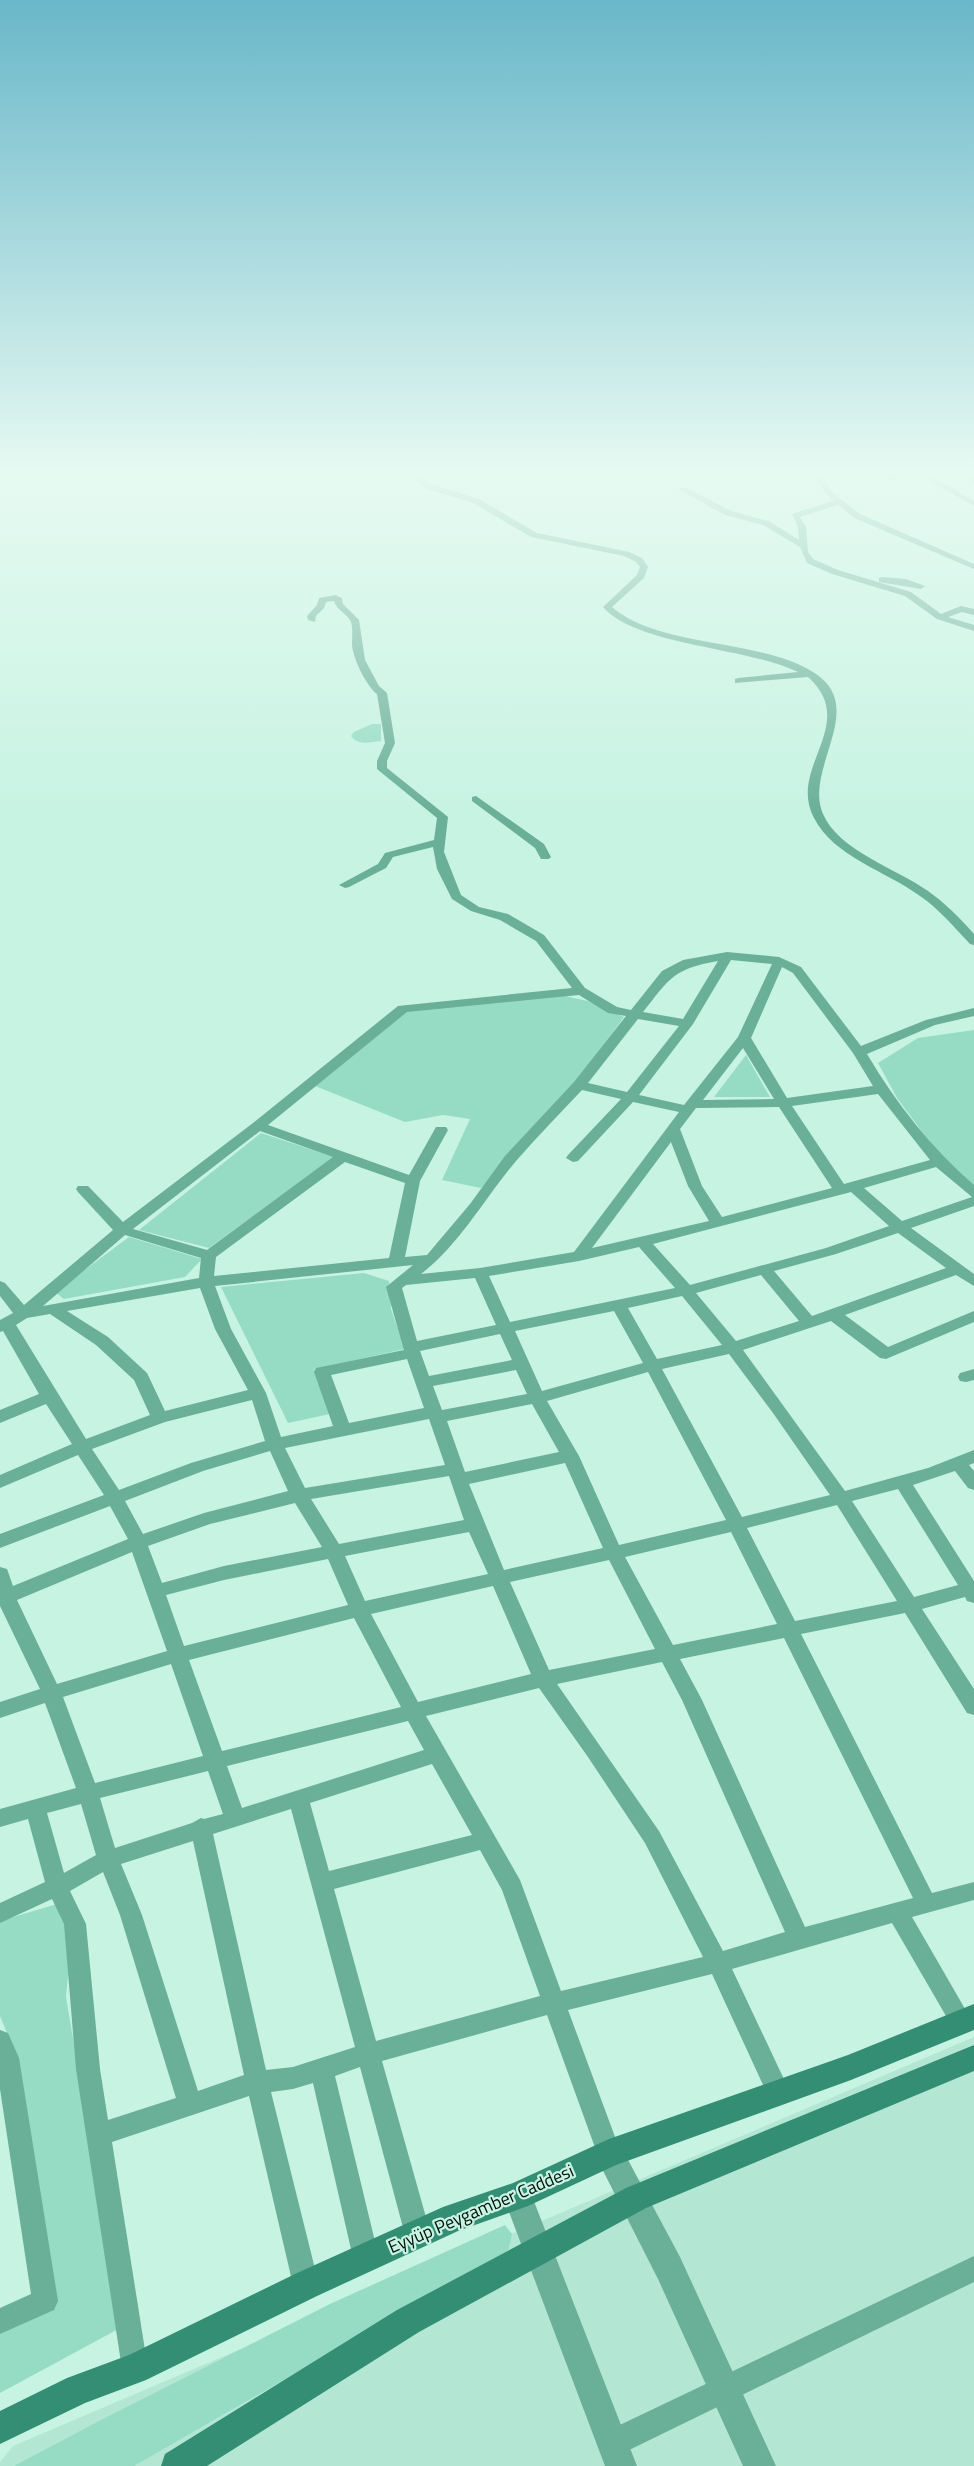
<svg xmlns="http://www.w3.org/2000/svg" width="974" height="2466" font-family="'Titillium Web',sans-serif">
<rect width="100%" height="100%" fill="#c7f3e3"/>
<polygon fill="#b3e7d4" points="974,2037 974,2466 0,2466 0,2462 13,2446"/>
<g fill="#96dcc4">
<path d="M372,724H381V741C370,742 358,746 351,736L354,732Z"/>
<path d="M565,996L588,1001L624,1017C580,1077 534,1136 481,1188L442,1180L470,1119L443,1115L405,1122L315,1086L409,1010Z"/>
<polygon points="974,1030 974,1188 946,1164 897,1098 878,1063 918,1038"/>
<polygon points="746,1055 770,1097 714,1097"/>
<polygon points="261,1133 334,1157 209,1248 139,1230"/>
<polygon points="129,1237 202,1259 185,1277 64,1299 55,1292"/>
<polygon points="364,1273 389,1281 391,1309 405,1349 314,1369 330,1414 288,1423 221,1287"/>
<path d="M57,1904C74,1937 69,1962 66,1997L122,2327L0,2393V2328L57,2301L16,2055L0,2016V1921Z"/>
<polygon points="505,2225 512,2234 508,2251 134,2466 14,2466 99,2421 330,2304"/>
</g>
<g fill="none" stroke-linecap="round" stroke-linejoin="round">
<g fill="#6aaf98" fill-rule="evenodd">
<path d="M399,469H407L431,484L479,499L537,533L629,552L642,558L648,567L644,578L612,607C659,648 758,638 813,672C870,707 803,768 823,814C838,850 897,869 928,891C945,903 960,918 974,934V945L970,944C954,927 939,909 920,896C886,871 834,857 814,818C787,767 860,724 808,677L735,683V679L738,678L798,672C747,647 637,646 603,607L637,575L640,567L636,562L624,556L531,537L473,503L425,488Z"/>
<polygon points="793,469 802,469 822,476 833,493 860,514 974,564 974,569 854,518 838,505 800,517 806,527 808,552 813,559 838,570 911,592 941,614 961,606 974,609 974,615 962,612 948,617 974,625 974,631 937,619 905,596 832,574 807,563 800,547 763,525 725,515 678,489 685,487 731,511 769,521 799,540 798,527 792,514 833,501 816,480"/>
<polygon points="901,469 909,469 897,480 888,480 880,473 884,471 895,476"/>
<polygon points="909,469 918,469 974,501 974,506"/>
<polygon points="952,469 960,469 974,479 974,484"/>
<polygon points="882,577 906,579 925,586 921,589 879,582 879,578"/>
<path d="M335,595L342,598L343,604L359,620L365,660L379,686L387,693L395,743L387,761V768L448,817L444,852L461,895L479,907L508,914L544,935L585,988L617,1007L631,1010L662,971L683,960L727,952L779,957L801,967L861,1046L926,1020L974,1008V1016L935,1025L867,1054C896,1103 931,1148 974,1185V1206L911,1228L974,1274V1286L956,1275L845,1315L888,1347L974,1311V1322L886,1359L880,1358L831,1321L743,1350L845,1491L928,1468L974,1450V1463L969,1465L974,1471V1490L968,1488L955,1471L913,1485L974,1581V1603L967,1601L965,1597L922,1609L974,1689V1715L967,1713L905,1613L801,1634L932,1893L974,1882V1900L912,1917L972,2021L969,2028L961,2032L953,2028L892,1923L732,1969L790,2092L786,2100L778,2103L770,2100L712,1974L568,2010L621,2153L618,2161L609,2165L600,2161L597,2153L547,2015L382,2061L431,2235L427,2244L418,2248L409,2244L405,2235L360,2067L335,2076L379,2258L375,2267L366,2271L357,2267L353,2258L313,2083L293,2089L271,2092L319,2285L315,2294L306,2298L297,2294L293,2285L249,2096L112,2142L148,2369L144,2378L135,2382L126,2378L122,2369L76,2069L64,1924L52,1899L0,1923V1903L45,1882L28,1819L0,1827V1809L76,1788L45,1703L0,1718V1702L40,1689L0,1606V1567L7,1569L13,1586L128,1539L110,1506L0,1548V1534L104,1495L78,1455L0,1488V1475L72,1444L46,1404L0,1423V1410L39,1394L3,1331L0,1332V1320L13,1313L0,1296V1281L5,1283L24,1305L113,1230L78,1192L76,1189L78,1186H88L123,1222L253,1123L398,1006L572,988L536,941L500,920L471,911L452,899L437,869L433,847L393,857L386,868L349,887L345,888L339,885L378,864L385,853L434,840L437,818L377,769V761L385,743L377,694C367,687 353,659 352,645C352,638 353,628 351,622C347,613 336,610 334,601L326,602L324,608L316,616L315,622L308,620L307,616L317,605L319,598ZM731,960L772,964L738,1037L684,1105L639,1095L693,1024ZM718,961L683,1019L643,1012C670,978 673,969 718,961ZM782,967L793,973L853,1053L873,1086L787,1098L751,1038ZM579,995L608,1013L626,1016L574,1082L505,1156L470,1204L427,1255L405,1257L420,1181L448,1130L446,1127H436L409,1175L268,1125L407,1012ZM638,1019L679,1026L627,1092L588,1083ZM743,1048L774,1099L703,1100ZM582,1090L621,1099L568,1155L566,1158L573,1162L578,1161L633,1102L679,1112L574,1252L480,1268L421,1274C460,1244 484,1199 516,1161C537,1137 560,1113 582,1090ZM878,1094L930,1160L844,1184L792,1106ZM779,1107L832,1188L722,1217L702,1186L680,1129L696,1108ZM260,1131L333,1157L207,1250L133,1229ZM671,1142L688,1186L709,1221L592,1248ZM345,1162L405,1183L389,1258L214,1276L216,1257ZM936,1167L972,1197L902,1221L864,1188ZM851,1192L889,1226L826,1248L690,1285L653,1244ZM898,1233L946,1268L812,1316L774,1271L836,1254ZM125,1235L201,1258L199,1278L43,1306ZM639,1247L675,1288L510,1322L489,1276L579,1261ZM413,1265L386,1287L404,1350L316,1368L314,1372L333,1426L281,1437L266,1393L231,1329L215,1286ZM761,1275L799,1321L736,1341L696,1293ZM475,1278L496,1325L417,1341L402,1288L406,1285ZM200,1288L215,1329L248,1390L165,1411L147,1373L108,1337L67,1311ZM682,1296L722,1345L657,1359L628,1308ZM614,1311L643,1363L542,1391L515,1331ZM50,1314L96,1345L134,1380L150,1415L86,1439L16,1325L27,1318ZM500,1334L512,1360L429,1376L420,1351ZM729,1354L773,1413L830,1495L742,1517L662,1369ZM407,1359L424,1408L349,1423L331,1375ZM516,1370L527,1394L442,1410L433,1386ZM648,1372L726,1520L619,1545L579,1456L547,1401ZM252,1400L265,1441L191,1463L119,1490L92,1449L165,1422ZM532,1404L559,1452L465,1472L447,1421ZM429,1419L445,1465L305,1488L285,1448ZM270,1451L288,1491L204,1513L143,1534L125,1501L203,1471ZM565,1463L603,1548L504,1570L469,1484ZM449,1476L464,1520L339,1544L311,1499ZM898,1489L958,1585L914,1597L852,1501ZM295,1503L322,1547L224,1566L162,1583L148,1546L210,1524ZM837,1505L897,1601L795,1621L747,1528ZM469,1532L488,1574L365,1601L345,1556ZM731,1532L777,1624L673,1645L625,1557ZM132,1552L167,1651L57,1684L17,1600ZM328,1559L348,1605L184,1646L166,1595L224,1580ZM609,1560L655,1649L549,1670L510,1582ZM493,1586L531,1674L418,1702L371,1614ZM354,1618L401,1707L222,1751L189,1660ZM784,1638L913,1898L805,1927L702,1700L680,1659ZM662,1662L682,1700L785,1932L723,1951L659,1831L557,1684ZM171,1664L203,1756L95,1783L63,1697ZM539,1688L588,1757L645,1843L703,1957L561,1991L520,1880L426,1716ZM408,1721L424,1750L242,1808L227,1766ZM432,1764L472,1835L329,1871L310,1803ZM208,1771L223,1814L204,1819L201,1818L192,1823L115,1848L100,1798ZM81,1804L96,1855L64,1873L47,1813ZM291,1809L355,2047L293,2067L266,2070L213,1834ZM193,1841L244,2075L198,2091L142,1915L121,1864ZM480,1850L502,1890L540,1996L376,2041L334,1889ZM103,1872L120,1915L176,2098L108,2120L100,2069L86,1924L70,1891Z"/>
<polygon points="476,796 544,844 551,857 549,859 541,859 535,848 472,801 472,797"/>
<polygon points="974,1369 974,1380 966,1382 960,1381 958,1377 960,1373"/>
<polygon points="0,2030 8,2033 19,2058 58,2301 54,2310 0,2334 0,2308 31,2294 0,2089"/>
<polygon points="974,2256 974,2282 623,2453 613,2457 603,2453 599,2443 603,2433"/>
</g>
<g fill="#6aaf98" fill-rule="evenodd">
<polygon points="609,2139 619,2143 680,2257 776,2466 743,2466 658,2279 594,2153 599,2143"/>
<polygon points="518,2181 528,2186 637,2466 605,2466 503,2196 508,2186"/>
</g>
<g fill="#338e74" fill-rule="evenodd">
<polygon points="974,2004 974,2030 851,2080 616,2165 528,2206 458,2231 317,2296 146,2380 85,2403 0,2444 0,2411 67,2378 129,2355 295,2274 443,2207 513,2183 609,2139 848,2055"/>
<polygon points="974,2045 974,2071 646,2208 419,2332 207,2466 161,2466 165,2454 397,2310 626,2188"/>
</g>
</g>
<linearGradient id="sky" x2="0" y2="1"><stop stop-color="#69b7c9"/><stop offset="0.58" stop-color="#e6faf2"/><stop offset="1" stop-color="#e6faf2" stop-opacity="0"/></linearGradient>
<rect width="974" height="814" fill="url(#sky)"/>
<g text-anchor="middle" stroke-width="4.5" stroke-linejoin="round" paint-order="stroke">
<g font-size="18" fill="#03120d" stroke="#c7f3e3">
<text transform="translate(481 2209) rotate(-23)" y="6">Eyyüp Peygamber Caddesi</text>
</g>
</g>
</svg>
